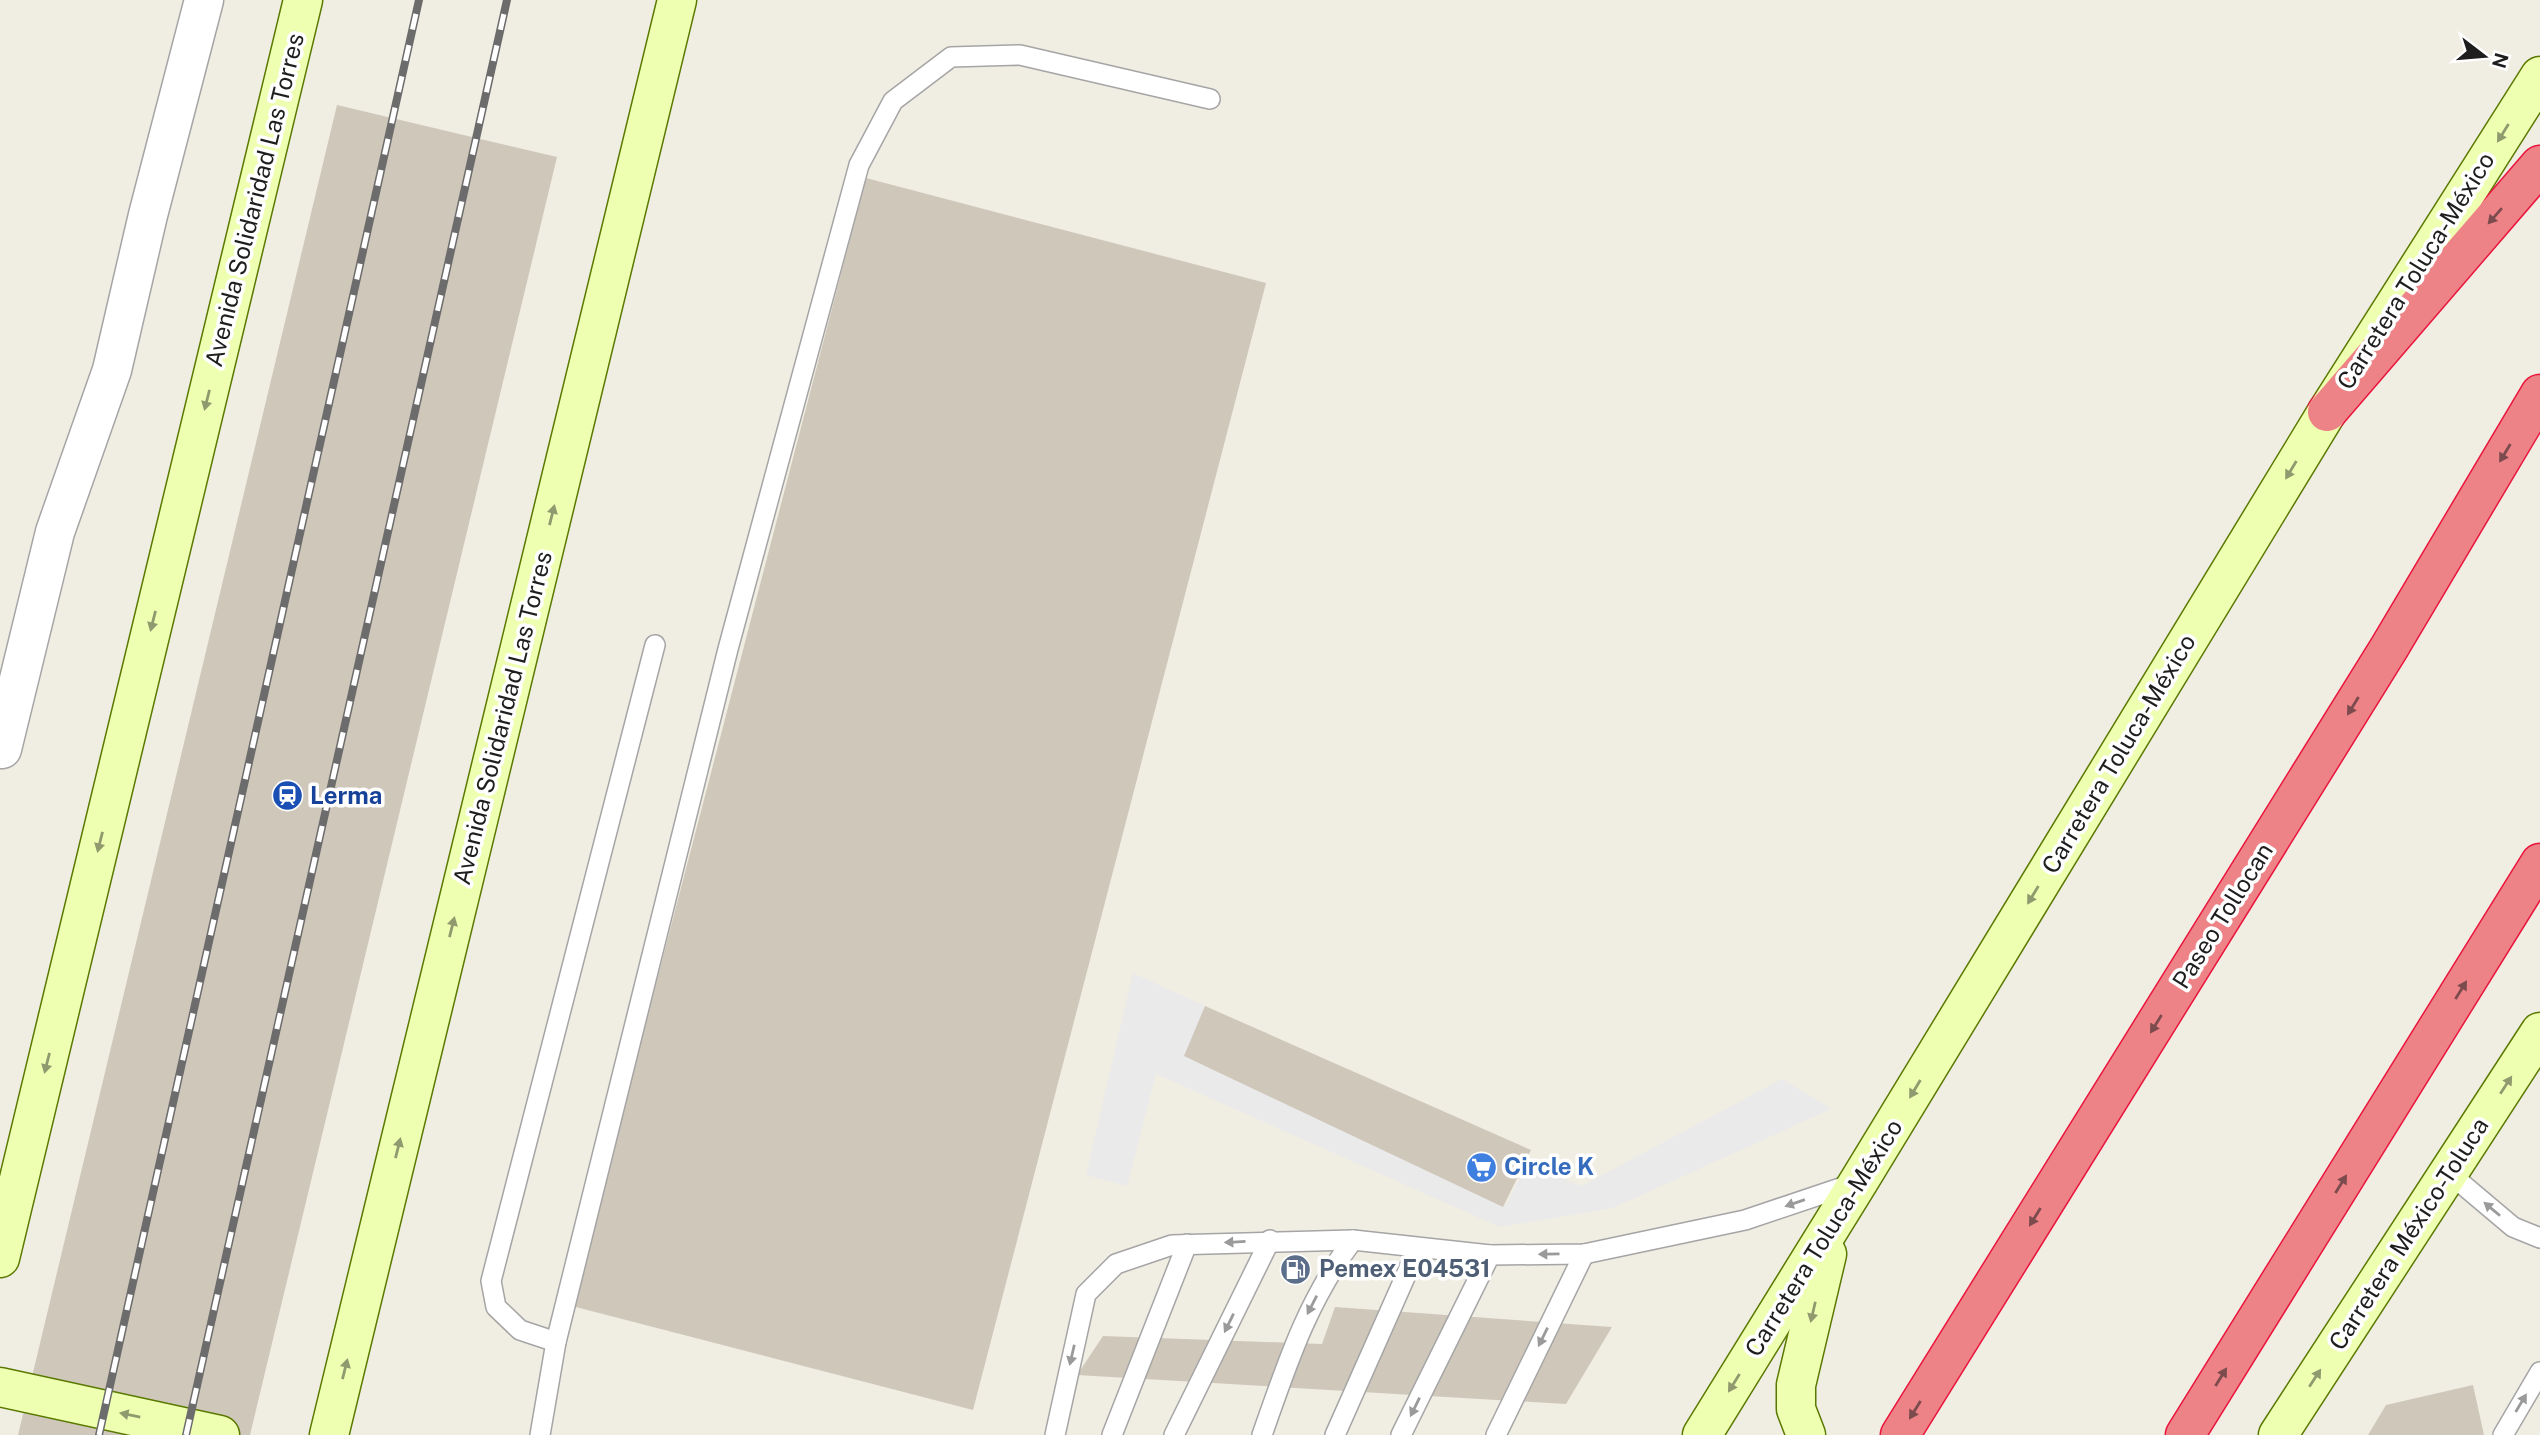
<svg xmlns="http://www.w3.org/2000/svg" width="2540" height="1435" font-family="'Public Sans',sans-serif">
<rect width="100%" height="100%" fill="#f0ede3"/>
<polygon fill="#eaeaea" points="1133,973 1205,1006 1187,1056 1343,1131 1506,1205 1527,1164 1582,1186 1782,1079 1831,1109 1613,1208 1500,1227 1156,1074 1127,1186 1086,1175"/>
<g fill="#d0c7bb">
<polygon points="337,105 557,157 250,1435 18,1435"/>
<polygon points="866,178 1266,283 973,1410 572,1306"/>
<polygon points="1205,1006 1531,1150 1503,1207 1184,1056"/>
<polygon points="1335,1307 1612,1327 1566,1404 1077,1375 1103,1336 1322,1344"/>
<polygon points="2473,1385 2484,1435 2368,1435 2386,1405"/>
</g>
<g fill="none" stroke-linecap="round" stroke-linejoin="round">
<defs>
<g id="lane">
<polyline points="2449,1173 2513,1227 2540,1238"/>
<polyline points="556,1342 520,1330 496,1307 491,1281 655,645"/>
<polyline points="540,1435 556,1342 728,649 859,165 893,101 951,57 1020,55 1210,99"/>
<polyline points="1055,1435 1086,1294 1116,1264 1172,1245 1353,1240"/>
<polyline points="1112,1435 1187,1244"/>
<polyline points="1174,1435 1270,1240"/>
<path d="M1262,1435C1287,1364 1307,1301 1353,1240L1490,1255"/>
<polyline points="1335,1435 1418,1248"/>
<polyline points="1401,1435 1490,1255 1584,1254 1745,1220 1855,1183"/>
<polyline points="1496,1435 1584,1254"/>
<polyline points="2503,1435 2540,1372"/>
</g>
<polyline id="street" points="2,749 55,532 112,370 148,215 204,0"/>
<g id="secondary">
<polyline points="0,1258 303,0"/>
<polyline points="0,1387 220,1435"/>
<polyline points="329,1435 677,0"/>
<polyline points="1702,1435 1859,1181 2327,412 2540,76"/>
<polyline points="1806,1435 1796,1409 1796,1385 1827,1254"/>
<polyline points="2278,1435 2540,1032"/>
</g>
<g id="highway">
<polyline points="2327,412 2540,165"/>
<polyline points="1900,1435 2389,648 2540,394"/>
<polyline points="2185,1435 2540,863"/>
</g>
</defs>
<use href="#lane" stroke="#a5a5a5" stroke-width="22"/>
<use href="#street" stroke="#a5a5a5" stroke-width="41"/>
<use href="#secondary" stroke="#5a7900" stroke-width="41"/>
<use href="#highway" stroke="#e9153d" stroke-width="41"/>
<use href="#lane" stroke="#fff" stroke-width="19"/>
<use href="#street" stroke="#fff" stroke-width="38"/>
<use href="#secondary" stroke="#efffb1" stroke-width="38"/>
<use href="#highway" stroke="#ee8387" stroke-width="38"/>
<defs>
<g id="rail">
<polyline points="99,1435 419,0"/>
<polyline points="186,1435 507,0"/>
</g>
</defs>
<use href="#rail" stroke="#6c6c6c" stroke-width="8"/>
<use href="#rail" stroke="#fff" stroke-width="5" stroke-dasharray="16" stroke-linecap="butt"/>
</g>
<defs><path id="oneway-solid" d="M-6-.8H1V-3.2L6.5 0L1 3.2V.8H-6Z" transform="scale(1.75)"/></defs>
<g fill="#919a6f">
<use href="#oneway-solid" transform="translate(2503 133) rotate(122)"/>
<use href="#oneway-solid" transform="translate(207 400) rotate(104)"/>
<use href="#oneway-solid" transform="translate(2291 470) rotate(121)"/>
<use href="#oneway-solid" transform="translate(552 515) rotate(-76)"/>
<use href="#oneway-solid" transform="translate(153 621) rotate(104)"/>
<use href="#oneway-solid" transform="translate(100 842) rotate(104)"/>
<use href="#oneway-solid" transform="translate(2033 895) rotate(121)"/>
<use href="#oneway-solid" transform="translate(452 927) rotate(-76)"/>
<use href="#oneway-solid" transform="translate(47 1063) rotate(104)"/>
<use href="#oneway-solid" transform="translate(2506 1085) rotate(-57)"/>
<use href="#oneway-solid" transform="translate(1915 1089) rotate(121)"/>
<use href="#oneway-solid" transform="translate(398 1148) rotate(-76)"/>
<use href="#oneway-solid" transform="translate(1813 1312) rotate(103)"/>
<use href="#oneway-solid" transform="translate(345 1369) rotate(-76)"/>
<use href="#oneway-solid" transform="translate(2315 1378) rotate(-57)"/>
<use href="#oneway-solid" transform="translate(1734 1383) rotate(122)"/>
<use href="#oneway-solid" transform="translate(130 1415) rotate(-168)"/>
</g>
<g fill="#7c4b4d">
<use href="#oneway-solid" transform="translate(2495 216) rotate(131)"/>
<use href="#oneway-solid" transform="translate(2505 453) rotate(121)"/>
<use href="#oneway-solid" transform="translate(2353 706) rotate(122)"/>
<use href="#oneway-solid" transform="translate(2461 990) rotate(-58)"/>
<use href="#oneway-solid" transform="translate(2156 1024) rotate(122)"/>
<use href="#oneway-solid" transform="translate(2341 1184) rotate(-58)"/>
<use href="#oneway-solid" transform="translate(2035 1217) rotate(122)"/>
<use href="#oneway-solid" transform="translate(2221 1377) rotate(-58)"/>
<use href="#oneway-solid" transform="translate(1915 1410) rotate(122)"/>
</g>
<g fill="#9a9a9a">
<use href="#oneway-solid" transform="translate(1795 1203) rotate(161)"/>
<use href="#oneway-solid" transform="translate(2492 1209) rotate(-140)"/>
<use href="#oneway-solid" transform="translate(1235 1242) rotate(177)"/>
<use href="#oneway-solid" transform="translate(1549 1254) rotate(179)"/>
<use href="#oneway-solid" transform="translate(1312 1305) rotate(117)"/>
<use href="#oneway-solid" transform="translate(1229 1323) rotate(116)"/>
<use href="#oneway-solid" transform="translate(1543 1337) rotate(116)"/>
<use href="#oneway-solid" transform="translate(1072 1355) rotate(103)"/>
<use href="#oneway-solid" transform="translate(2521 1403) rotate(-59)"/>
<use href="#oneway-solid" transform="translate(1415 1407) rotate(116)"/>
</g>
<defs>
<symbol id="station-disc" viewBox="-11 -11 22 22"><circle r="9.5" fill="#1a4fb4" stroke="#fff"/><path d="M-3-6H3Q5-6 5-4V2Q5 4 3 4L4.5 6H3L1.5 4h-3L-3 6H-4.5L-3 4Q-5 4-5 2V-4Q-5-6-3-6ZM-3.5-4v3h7v-3ZM-3.5 1v1.5H-2V1ZM2 1v1.5H3.5V1Z" fill="#fff"/></symbol>
<symbol id="supermarket-disc" viewBox="-11 -11 22 22"><circle r="9.5" fill="#3f7fe0" stroke="#fff"/><path d="M-6-5.5h2.5l.6 2H6L4.5 2H-2.5L-4.4-4H-6ZM-1.5 3.2a1.3 1.3 0 1 0 .1 0ZM3 3.2a1.3 1.3 0 1 0 .1 0Z" fill="#fff"/></symbol>
<symbol id="fuel-disc" viewBox="-11 -11 22 22"><circle r="9.5" fill="#5c6f8a" stroke="#fff"/><path d="M-5.5-6h7V0h2V4h1.3V-2.5L3-4.5l.8-.8L6-3V5H2.5V1h-1V6h-7ZM-4.2-4.7v3.2H.2V-4.7Z" fill="#fff"/></symbol>
</defs>
<g fill-rule="evenodd">
<use href="#station-disc" x="270" y="778" width="35" height="35"/>
<use href="#supermarket-disc" x="1464" y="1150" width="35" height="35"/>
<use href="#fuel-disc" x="1278" y="1252" width="35" height="35"/>
</g>
<g text-anchor="middle" stroke-width="7" stroke-linejoin="round" paint-order="stroke">
<g font-size="24" fill="#1e1e1e" stroke="#fff">
<text transform="translate(255 200) rotate(-76)" y="8">Avenida Solidaridad Las Torres</text>
<text transform="translate(2416 271) rotate(-58)" y="8">Carretera Toluca-México</text>
<text transform="translate(503 718) rotate(-76)" y="8">Avenida Solidaridad Las Torres</text>
<text transform="translate(2119 754) rotate(-59)" y="8">Carretera Toluca-México</text>
<text transform="translate(2223 916) rotate(-58)" y="8">Paseo Tollocan</text>
<text transform="translate(2409 1234) rotate(-57)" y="8">Carretera México-Toluca</text>
<text transform="translate(1824 1238) rotate(-58)" y="8">Carretera Toluca-México</text>
</g>
<g font-size="24" font-weight="bold" fill="#164399" stroke="#fff" text-anchor="start">
<text x="310" y="804">Lerma</text>
</g>
<g font-size="24" font-weight="bold" fill="#366cbe" stroke="#fff" text-anchor="start">
<text x="1504" y="1175">Circle K</text>
</g>
<g font-size="24" font-weight="bold" fill="#4e5e75" stroke="#fff" text-anchor="start">
<text x="1319" y="1277">Pemex E04531</text>
</g>
</g>
<g transform="translate(2484 56) rotate(106)" stroke="#ffffff" stroke-width="5" paint-order="stroke">
<path d="M0-5L12 26L0 18L-12 26Z" fill="#1e1e1e"/>
<text y="-10" font-size="19" font-weight="bold" text-anchor="middle" fill="#1e1e1e">N</text>
</g>
</svg>
